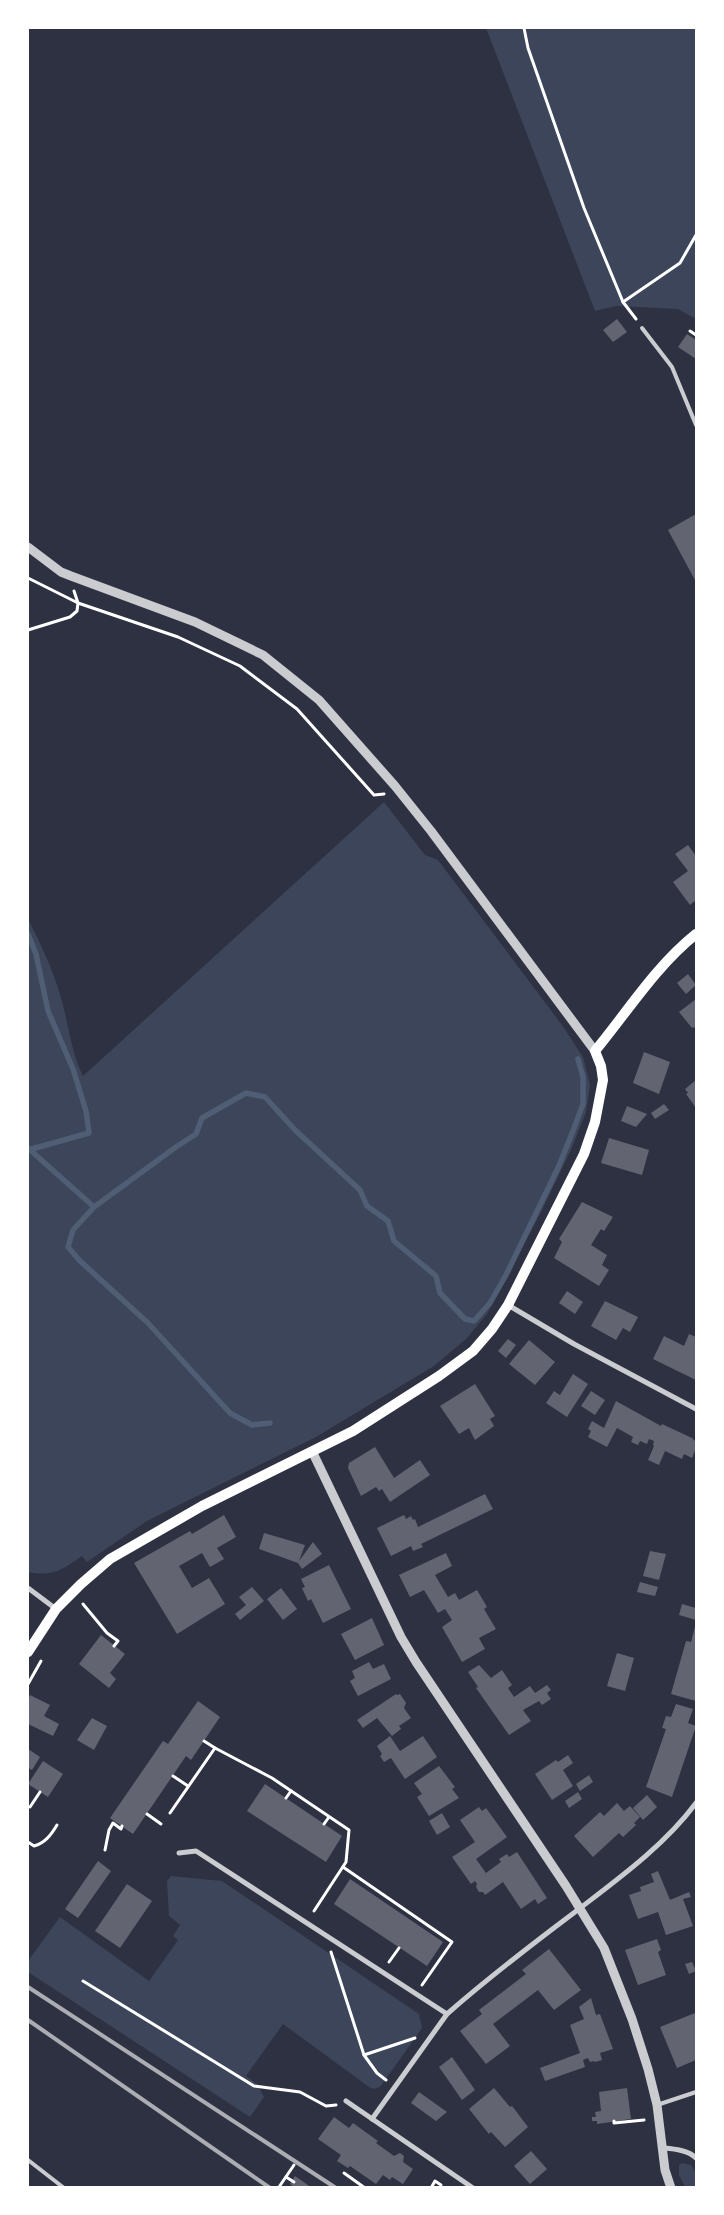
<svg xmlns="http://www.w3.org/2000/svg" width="724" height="2215" font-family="'Asap Condensed',sans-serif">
<rect width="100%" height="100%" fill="#2d3142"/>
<g fill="#3c4559">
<polygon points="486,28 696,28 696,319 678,309 616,306 595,311"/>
<path d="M384,802L425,855L438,860L562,1025L583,1057L590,1085L586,1112L571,1150L541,1212L487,1314L466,1339L434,1366L316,1437L147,1521L87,1562L82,1556C62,1570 52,1577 28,1572V919C42,946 55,974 63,1005C69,1028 72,1054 83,1076Z"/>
<polygon points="171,1876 222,1881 419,2014 422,2028 418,2034 380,2087 373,2089 369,2087 283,2024 246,2076 257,2084 264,2097 250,2117 28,1972 28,1961 60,1917 149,1981 178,1940 173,1936 180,1925 169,1916 167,1881"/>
<polygon points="682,2163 691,2165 696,2173 696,2187 685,2187 679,2175 679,2165"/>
</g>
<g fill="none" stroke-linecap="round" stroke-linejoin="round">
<g stroke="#4f5d75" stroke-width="5.5">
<polyline points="28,934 36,954 48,1011 73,1069 86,1111 89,1133 28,1150"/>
<polyline points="29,1149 94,1207"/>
<polyline points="270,1423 252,1425 230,1413 148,1323 80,1261 68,1247 73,1230 94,1207 176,1147 196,1134 202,1118 246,1093 265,1097 295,1130 360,1190 367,1206 388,1221 394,1241 436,1276 440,1293 465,1319 474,1321 490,1303 506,1275 558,1168 573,1131 583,1104 583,1077 578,1059"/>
</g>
</g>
<g fill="#626471">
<polygon points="617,319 627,332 613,342 603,330"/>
<polygon points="687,334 696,340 696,359 678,347"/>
<polygon points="696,514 696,582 668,530"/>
<polygon points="688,845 696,856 696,900 690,905 673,882 688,871 675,854"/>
<polygon points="688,974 696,985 686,994 677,983"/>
<polygon points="696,999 696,1030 694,1027 692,1028 679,1012"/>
<polygon points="644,1052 670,1062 659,1094 633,1083"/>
<polygon points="696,1080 696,1108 686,1094 688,1093 685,1089"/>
<polygon points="664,1104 669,1110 655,1119 651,1113"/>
<polygon points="627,1106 647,1114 636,1127 621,1121"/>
<polygon points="609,1138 649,1150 642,1175 601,1163"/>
<polygon points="582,1202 613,1217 604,1231 601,1229 591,1245 607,1255 602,1265 609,1270 599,1286 554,1258 562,1242 559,1239"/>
<polygon points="567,1291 583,1302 575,1314 559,1303"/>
<polygon points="605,1301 638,1317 630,1332 623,1328 616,1340 591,1326"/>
<polygon points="689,1334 696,1337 696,1380 653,1359 664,1336 684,1346"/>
<polygon points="508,1339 516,1345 506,1358 498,1351"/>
<polygon points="529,1340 555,1362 535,1385 509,1364"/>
<polygon points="573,1374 588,1384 567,1417 546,1403 554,1391 560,1395"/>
<polygon points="475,1384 495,1416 490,1419 494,1426 475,1440 469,1428 459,1434 440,1406"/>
<polygon points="591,1391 605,1400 595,1415 581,1406"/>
<polygon points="616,1401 661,1426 662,1424 692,1438 696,1442 696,1448 692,1458 684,1454 682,1459 665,1451 659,1465 648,1460 654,1446 653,1445 654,1441 649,1439 647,1444 640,1441 638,1445 631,1442 633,1437 617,1428 607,1447 588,1437 591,1431 588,1429 592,1421 604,1428"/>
<polygon points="375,1447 394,1478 420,1460 430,1475 390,1502 382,1489 379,1491 376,1487 361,1496 348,1468 349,1463"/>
<polygon points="485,1494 493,1509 421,1544 423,1547 413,1551 411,1546 391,1556 377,1528 404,1515 406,1519 411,1516 413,1520 415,1519 418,1527"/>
<polygon points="224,1515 236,1537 217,1548 224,1559 210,1567 202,1553 179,1566 192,1588 209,1578 225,1604 177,1634 134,1563 190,1531 192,1534"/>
<polygon points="264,1533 305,1545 299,1561 313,1542 322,1554 302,1569 298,1563 259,1549"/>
<polygon points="650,1551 666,1554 659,1580 643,1576"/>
<polygon points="446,1553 452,1566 435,1575 448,1597 455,1593 459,1600 477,1590 487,1607 484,1609 496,1629 479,1638 485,1649 462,1662 442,1627 452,1620 445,1609 438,1613 424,1590 410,1597 399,1575"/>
<polygon points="329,1565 351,1609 323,1623 311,1599 308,1601 302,1588 305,1587 301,1579"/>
<polygon points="640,1582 658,1587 655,1596 637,1592"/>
<polygon points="252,1587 264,1601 240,1620 235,1614 246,1605 239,1597"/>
<polygon points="281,1588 297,1609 283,1620 267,1599"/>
<polygon points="682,1604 696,1608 696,1620 679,1615"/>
<polygon points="372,1618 384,1645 355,1660 341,1634"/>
<polygon points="696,1623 696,1701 671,1694 686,1641 691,1642"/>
<polygon points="101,1635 125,1654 110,1673 116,1679 109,1688 79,1664"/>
<polygon points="617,1653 634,1658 625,1691 607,1686"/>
<polygon points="369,1662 373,1669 384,1664 391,1679 358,1696 350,1681 355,1678 352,1671"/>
<polygon points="479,1665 491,1678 502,1670 512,1685 508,1688 514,1697 530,1686 535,1693 547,1685 551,1690 547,1693 551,1699 542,1705 539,1701 523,1710 531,1721 509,1735 476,1688 478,1687 468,1672"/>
<polygon points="396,1694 397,1695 400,1694 406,1703 404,1708 411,1718 399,1726 401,1729 392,1736 377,1718 363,1728 357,1720"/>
<polygon points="30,1695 50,1705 44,1716 59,1724 53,1736 28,1724 28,1700"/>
<polygon points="198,1701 220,1717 191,1760 186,1756 133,1834 110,1818 163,1741 168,1744"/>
<polygon points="676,1704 693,1709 688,1723 696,1726 672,1797 646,1787 666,1729 662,1728 666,1716 671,1717"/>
<polygon points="92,1718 107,1726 94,1750 77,1740"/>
<polygon points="390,1736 400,1751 423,1736 437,1757 405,1779 391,1758 384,1762 380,1756 382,1754 377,1746"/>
<polygon points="28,1749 40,1757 32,1770 28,1768"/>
<polygon points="568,1755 573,1763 563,1770 573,1786 552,1800 535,1774 556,1760 558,1762"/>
<polygon points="43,1761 63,1774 48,1797 28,1784"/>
<polygon points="439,1766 455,1787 452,1789 459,1798 429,1816 417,1797 422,1794 414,1783"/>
<polygon points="589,1775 593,1782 580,1791 576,1784"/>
<polygon points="265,1784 342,1836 326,1862 247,1811"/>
<polygon points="578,1792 582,1799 569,1808 565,1801"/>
<polygon points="647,1795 657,1807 643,1820 633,1808"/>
<polygon points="617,1803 624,1811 630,1806 640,1817 634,1823 636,1825 623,1837 619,1833 593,1857 574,1836 600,1812 604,1816"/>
<polygon points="479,1807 482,1811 486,1808 507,1837 476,1859 486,1873 501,1862 499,1859 507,1854 509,1857 517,1852 547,1898 538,1904 535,1899 521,1909 503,1882 485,1895 483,1892 479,1892 476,1887 477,1884 475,1881 471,1884 452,1857 475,1842 460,1820"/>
<polygon points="442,1813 450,1827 437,1835 429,1821"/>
<polygon points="98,1861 111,1871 78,1918 65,1909"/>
<polygon points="658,1871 670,1900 689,1892 691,1897 683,1899 693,1926 666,1935 658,1912 638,1919 629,1895 641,1891 640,1887 654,1882 651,1874"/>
<polygon points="350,1879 443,1942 427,1966 334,1904"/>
<polygon points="127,1884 152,1901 120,1948 95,1931"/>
<polygon points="657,1939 661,1950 658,1952 666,1975 638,1985 625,1950"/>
<polygon points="549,1949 581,1990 554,2010 538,1990 493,2024 510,2046 486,2064 460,2031 482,2014 479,2010 526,1974 522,1970"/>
<polygon points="692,1962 696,1971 689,1974 685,1964"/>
<polygon points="591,1998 596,2015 600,2014 613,2049 600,2053 602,2060 595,2062 594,2061 590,2062 588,2058 583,2060 585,2067 545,2081 540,2068 580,2053 570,2025 584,2019 579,2007"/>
<polygon points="695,2013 696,2060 677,2068 660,2027"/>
<polygon points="452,2057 475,2090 462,2100 439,2067"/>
<polygon points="494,2088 510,2107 512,2106 528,2127 505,2147 491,2132 489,2134 469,2109"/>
<polygon points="627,2088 631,2119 597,2124 597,2121 592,2121 592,2117 596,2117 595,2112 601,2111 599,2092"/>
<polygon points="419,2092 447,2112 436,2121 411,2103"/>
<polygon points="334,2117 349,2128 353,2123 378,2141 376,2143 394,2156 400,2153 404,2156 403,2162 413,2169 403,2184 392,2177 390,2180 383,2175 376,2184 350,2166 348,2168 337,2161 341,2155 318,2139"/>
<polygon points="531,2151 547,2169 530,2184 514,2166"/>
<polygon points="295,2176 312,2188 295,2188 290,2184"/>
</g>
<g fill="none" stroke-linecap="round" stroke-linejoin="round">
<g stroke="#fff" stroke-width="3">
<polyline points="524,28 528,48 584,208 623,302 636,319"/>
<polyline points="623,302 680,263 696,235"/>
<polyline points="690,331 696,335"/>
<polyline points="28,578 78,603 178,637 240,666 297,709 374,795 384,794"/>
<polyline points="28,630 70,617 77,611 78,603 74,591"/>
<polyline points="83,1604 107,1633 118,1641 114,1646"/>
<polyline points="28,1684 41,1661"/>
<polyline points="204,1741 215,1748"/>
<polyline points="173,1776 188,1786"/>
<polyline points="286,1798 291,1791"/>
<polyline points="30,1807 40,1792"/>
<polyline points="170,1813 215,1748 272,1778 349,1830 346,1862 314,1911"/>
<polyline points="147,1814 161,1824"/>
<polyline points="324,1824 329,1817"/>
<path d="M28,1842L34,1846C45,1843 51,1835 57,1825"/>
<polyline points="105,1850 109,1830 113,1823 121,1829 122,1826"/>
<polyline points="343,1867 452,1942 422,1985"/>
<polyline points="331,1952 364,2055 377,2073 386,2080"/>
<polyline points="389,1962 399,1948"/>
<polyline points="83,1981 254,2086 300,2092 326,2106 336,2105"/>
<polyline points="364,2055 415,2038"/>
<polyline points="614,2121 614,2123 644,2120"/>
<polyline points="344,2173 365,2188"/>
<polyline points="286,2177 294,2182"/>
<polyline points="279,2187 294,2165"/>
<polyline points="431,2188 435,2181 441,2185"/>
</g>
<g stroke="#caccd0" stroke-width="4">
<polyline points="642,328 672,367 696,425"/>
<polyline points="657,2105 696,2092"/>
<polyline points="28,2160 64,2188"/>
</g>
<g stroke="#caccd0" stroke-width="5">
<polyline points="508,1305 574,1344 696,1409"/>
<polyline points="28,1588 56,1609"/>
<path d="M179,1853L196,1851L447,2014C488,1978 531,1945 575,1912C618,1879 664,1846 696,1803"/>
<polyline points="346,2101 473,2188"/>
<polyline points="372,2119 447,2014"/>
<path d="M663,2148C674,2149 688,2150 696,2158"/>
</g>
<g stroke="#caccd0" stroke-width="9">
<polyline points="28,547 61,572 71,576 195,622 263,655 319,700 395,786 431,831 595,1051"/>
<polyline points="312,1451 401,1637 416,1662 566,1886 604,1948 632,2019 648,2069 657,2105 665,2170 671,2188"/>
</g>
<path stroke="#fff" stroke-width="10" d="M28,1652L56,1609L81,1584L110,1559L202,1506L353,1431L439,1376L473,1351L492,1329L508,1305L584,1154L595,1122L603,1080L601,1066L595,1051C628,1011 656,966 696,934"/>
<g stroke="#abadb3" stroke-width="4">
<polyline points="28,1987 336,2188"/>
<polyline points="28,2020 270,2188"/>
</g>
</g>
<rect width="724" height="2215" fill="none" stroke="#ffffff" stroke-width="58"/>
</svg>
